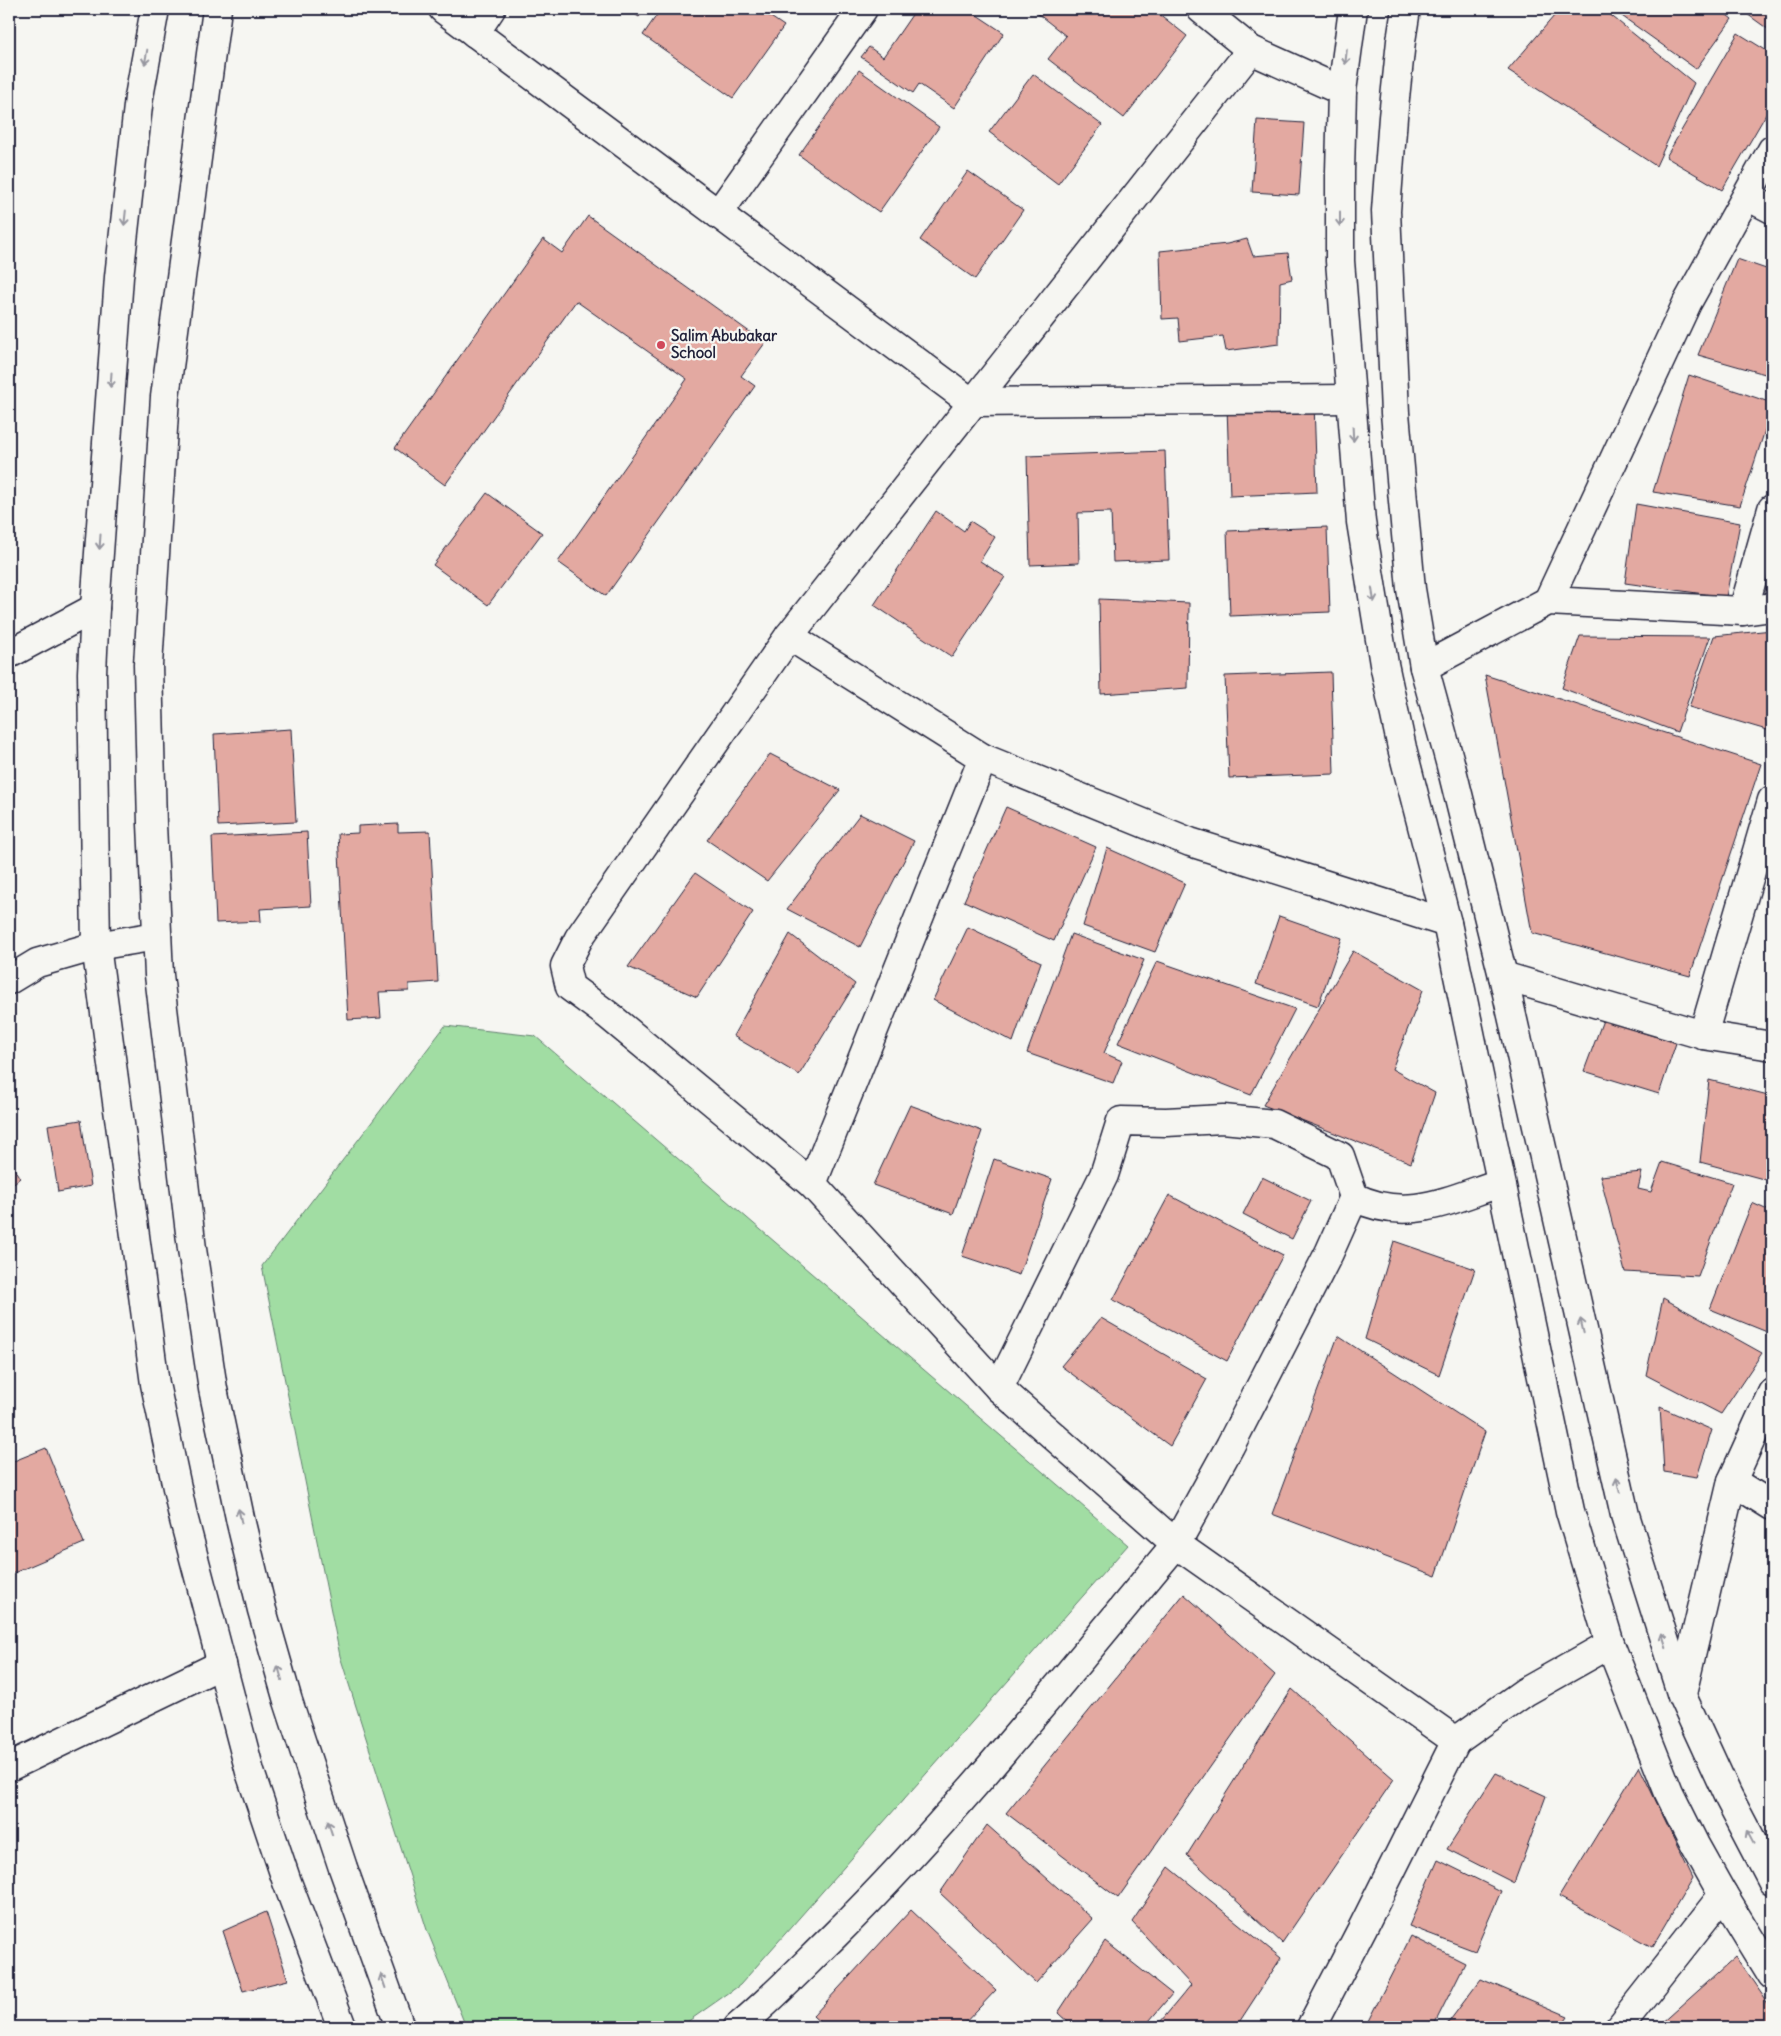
<svg xmlns="http://www.w3.org/2000/svg" width="1781" height="2036" font-family="Delius,sans-serif">
<rect width="100%" height="100%" fill="#f6f6f2"/>
<filter id="ink" filterUnits="userSpaceOnUse"><feTurbulence type="fractalNoise" baseFrequency=".02" numOctaves="2"/><feDisplacementMap in="SourceGraphic" scale="10" xChannelSelector="R" yChannelSelector="G"/><feConvolveMatrix kernelMatrix="1 2 1 2 8 2 1 2 1" color-interpolation-filters="sRGB"/></filter>
<g filter="url(#ink)">
<polygon fill="#a1dda3" stroke="#62806f" points="445,1026 535,1036 1128,1545 740,1985 680,2027 466,2027 427,1930 340,1656 262,1266"/>
<g fill="#e3a9a1" stroke="#22223b">
<polygon points="627,9 645,9 639,17"/>
<polygon points="661,9 759,9 784,26 733,98 643,35"/>
<polygon points="916,9 968,9 1004,33 954,108 919,84 913,93 861,57 869,47 883,57"/>
<polygon points="1034,9 1153,9 1187,36 1124,118 1048,59 1066,36 1033,10"/>
<polygon points="1560,9 1603,9 1694,83 1656,166 1508,70"/>
<polygon points="1612,9 1719,9 1732,19 1696,69"/>
<polygon points="1740,9 1772,9 1772,32"/>
<polygon points="1738,33 1772,54 1772,104 1722,190 1666,157"/>
<polygon points="859,70 939,127 879,212 799,155"/>
<polygon points="1033,74 1102,125 1058,184 989,132"/>
<polygon points="1257,120 1304,123 1299,195 1252,192"/>
<polygon points="968,171 1023,210 975,279 920,240"/>
<polygon points="588,216 765,343 741,376 755,386 606,596 558,562 687,379 576,301 445,485 395,448 543,239 562,253"/>
<polygon points="1247,239 1253,256 1288,253 1292,279 1280,282 1279,344 1226,351 1223,336 1180,341 1178,318 1162,319 1160,251 1227,244"/>
<polygon points="1737,259 1772,271 1772,376 1698,355"/>
<polygon points="1689,375 1772,403 1772,409 1740,506 1653,492"/>
<polygon points="1314,403 1317,492 1230,496 1227,407"/>
<polygon points="1165,451 1169,560 1113,562 1111,512 1078,513 1079,563 1030,565 1027,456"/>
<polygon points="487,493 542,533 488,605 433,565"/>
<polygon points="1636,504 1740,523 1726,597 1625,583"/>
<polygon points="936,511 964,531 970,521 995,537 980,561 1005,577 952,657 874,605"/>
<polygon points="1327,527 1330,612 1230,616 1227,531"/>
<polygon points="1099,599 1189,603 1188,688 1101,694"/>
<polygon points="1772,630 1772,725 1770,731 1689,707 1714,636"/>
<polygon points="1580,636 1710,637 1677,732 1562,688"/>
<polygon points="1331,672 1334,774 1229,778 1225,676"/>
<polygon points="1485,675 1761,764 1690,976 1532,933"/>
<polygon points="291,729 296,822 218,826 214,734"/>
<polygon points="770,754 840,790 767,881 707,840"/>
<polygon points="1006,807 1096,847 1054,941 964,901"/>
<polygon points="860,814 914,841 860,947 787,909"/>
<polygon points="398,824 398,832 430,831 438,982 409,984 409,991 379,992 381,1018 348,1020 338,834 358,833 358,826"/>
<polygon points="307,832 311,906 260,909 261,921 216,923 212,837"/>
<polygon points="1107,848 1185,883 1155,952 1083,926"/>
<polygon points="695,873 753,912 697,997 628,967"/>
<polygon points="1279,916 1342,938 1318,1006 1256,984"/>
<polygon points="968,927 1041,962 1013,1042 933,1000"/>
<polygon points="790,934 855,984 799,1075 733,1036"/>
<polygon points="1071,934 1144,960 1104,1053 1122,1061 1113,1083 1027,1053"/>
<polygon points="1353,951 1423,990 1392,1069 1435,1093 1411,1163 1263,1105"/>
<polygon points="1157,961 1295,1009 1251,1095 1118,1043"/>
<polygon points="1603,1020 1676,1043 1659,1094 1584,1071"/>
<polygon points="1709,1080 1772,1096 1772,1153 1767,1180 1700,1162"/>
<polygon points="910,1105 982,1131 953,1214 873,1185"/>
<polygon points="81,1120 91,1186 58,1192 48,1125"/>
<polygon points="994,1159 1052,1179 1019,1275 962,1256"/>
<polygon points="9,1161 20,1178 9,1187"/>
<polygon points="1662,1162 1732,1183 1698,1276 1625,1272 1600,1176 1642,1172 1638,1189 1651,1192"/>
<polygon points="1262,1177 1311,1201 1292,1239 1243,1214"/>
<polygon points="1169,1195 1283,1255 1227,1361 1113,1300"/>
<polygon points="1752,1203 1772,1212 1772,1334 1710,1309"/>
<polygon points="1394,1241 1475,1269 1439,1375 1365,1339"/>
<polygon points="1663,1298 1762,1353 1721,1414 1646,1375"/>
<polygon points="1101,1318 1207,1379 1170,1446 1061,1366"/>
<polygon points="1338,1336 1485,1432 1436,1576 1272,1514"/>
<polygon points="1660,1407 1712,1430 1697,1477 1664,1472"/>
<polygon points="46,1448 84,1543 9,1575 9,1463"/>
<polygon points="1184,1594 1275,1675 1118,1898 1006,1813"/>
<polygon points="1292,1689 1394,1779 1282,1943 1187,1855"/>
<polygon points="1639,1766 1693,1878 1652,1947 1559,1897"/>
<polygon points="1496,1773 1546,1796 1514,1883 1447,1849"/>
<polygon points="987,1825 1093,1919 1036,1983 940,1893"/>
<polygon points="1438,1860 1501,1891 1475,1951 1409,1926"/>
<polygon points="1169,1867 1281,1958 1236,2027 1156,2027 1191,1985 1132,1922"/>
<polygon points="911,1910 996,1990 961,2027 825,2027 813,2016"/>
<polygon points="266,1912 288,1980 243,1991 223,1931"/>
<polygon points="1411,1936 1465,1963 1433,2027 1365,2027"/>
<polygon points="1105,1941 1172,1994 1144,2027 1073,2027 1058,2013"/>
<polygon points="1736,1957 1772,2009 1772,2027 1664,2027 1661,2024"/>
<polygon points="1481,1979 1568,2016 1560,2027 1445,2027"/>
</g>
<g fill="none" stroke-linecap="round" stroke-linejoin="round">
<defs>
<g id="minor">
<polyline points="155,9 139,97 119,277 95,608 92,673 96,946 155,1384 183,1516 250,1772 287,1882 342,2027"/>
<polyline points="217,9 165,397 148,665 152,824 159,975 192,1249 213,1389 241,1523 262,1610 288,1701 343,1868 400,2027"/>
<polyline points="443,9 971,402 1351,399"/>
<polyline points="1201,9 1251,50 1342,91"/>
<polyline points="1353,9 1342,91 1340,172 1340,261 1361,522 1384,664 1402,748 1447,923 1570,1511 1610,1644 1669,1793 1695,1845 1723,1895 1772,1975"/>
<polyline points="1406,9 1401,41 1393,117 1386,211 1395,413 1411,589 1424,667 1450,762 1503,976 1625,1515 1682,1696 1728,1796 1772,1880"/>
<polyline points="475,33 491,9"/>
<polyline points="1747,196 1772,209"/>
<polyline points="718,214 863,9"/>
<polyline points="1548,601 1687,303 1772,150"/>
<polyline points="1743,611 1772,509"/>
<polyline points="789,636 983,758 1190,842 1447,923"/>
<polyline points="9,654 95,608"/>
<polyline points="1424,667 1548,601 1743,611 1772,607"/>
<polyline points="1503,976 1703,1035 1772,1046"/>
<polyline points="9,980 37,963 96,946 157,936"/>
<polyline points="1703,1035 1772,800"/>
<polyline points="812,1184 983,758"/>
<polyline points="999,1388 1104,1175 1121,1121 1166,1122 1223,1119 1274,1124 1340,1156 1354,1197"/>
<polyline points="1732,1481 1772,1506"/>
<polyline points="1682,1694 1732,1481 1772,1393"/>
<polyline points="1456,1741 1525,1692 1610,1644"/>
<polyline points="9,1767 222,1664"/>
<path d="M738,2027C772,1999 802,1967 834,1936C957,1814 1065,1677 1176,1544L999,1388L812,1184L608,1015L570,987L565,966L579,938L789,636L1251,50"/>
<path d="M1311,2027L1363,1927L1456,1741L1176,1544L1230,1446L1329,1253L1354,1197C1407,1223 1448,1200 1500,1183"/>
<polyline points="1619,2027 1723,1895"/>
</g>
</defs>
<use href="#minor" stroke="#22223b" stroke-width="31"/>
<use href="#minor" stroke="#f6f6f2" stroke-width="28"/>
</g>
<defs><path id="oneway-shaft" d="M-6 0H5M1.5-3L5.5 0L1.5 3" fill="none" stroke-width="1.6" stroke-linecap="round" stroke-linejoin="round" transform="scale(1.25)"/></defs>
<g stroke="#9797a0">
<use href="#oneway-shaft" transform="translate(146 57) rotate(100)"/>
<use href="#oneway-shaft" transform="translate(1346 57) rotate(96)"/>
<use href="#oneway-shaft" transform="translate(125 218) rotate(96)"/>
<use href="#oneway-shaft" transform="translate(1340 219) rotate(90)"/>
<use href="#oneway-shaft" transform="translate(111 380) rotate(94)"/>
<use href="#oneway-shaft" transform="translate(1353 434) rotate(87)"/>
<use href="#oneway-shaft" transform="translate(100 542) rotate(94)"/>
<use href="#oneway-shaft" transform="translate(1373 595) rotate(81)"/>
<use href="#oneway-shaft" transform="translate(1582 1326) rotate(-103)"/>
<use href="#oneway-shaft" transform="translate(1618 1485) rotate(-103)"/>
<use href="#oneway-shaft" transform="translate(240 1516) rotate(-102)"/>
<use href="#oneway-shaft" transform="translate(1664 1640) rotate(-108)"/>
<use href="#oneway-shaft" transform="translate(280 1673) rotate(-106)"/>
<use href="#oneway-shaft" transform="translate(330 1828) rotate(-108)"/>
<use href="#oneway-shaft" transform="translate(1750 1837) rotate(-118)"/>
<use href="#oneway-shaft" transform="translate(383 1981) rotate(-109)"/>
</g>
</g>
<circle fill="#d1495b" stroke="#f6f6f2" stroke-width="2" cx="661" cy="345" r="5"/>
<g text-anchor="middle" stroke-width="4.5" stroke-linejoin="round" paint-order="stroke">
<g font-size="15" font-weight="bold" fill="#22223b" stroke="#f6f6f2" text-anchor="start">
<text x="671" y="341">Salim Abubakar<tspan x="671" dy="17">School</tspan></text>
</g>
</g>
<rect width="1781" height="2036" fill="none" stroke="#f6f6f2" stroke-width="30"/>
<rect x="15" y="15" width="1751" height="2006" fill="none" stroke="#22223b" stroke-width="2" filter="url(#ink)"/>
</svg>
